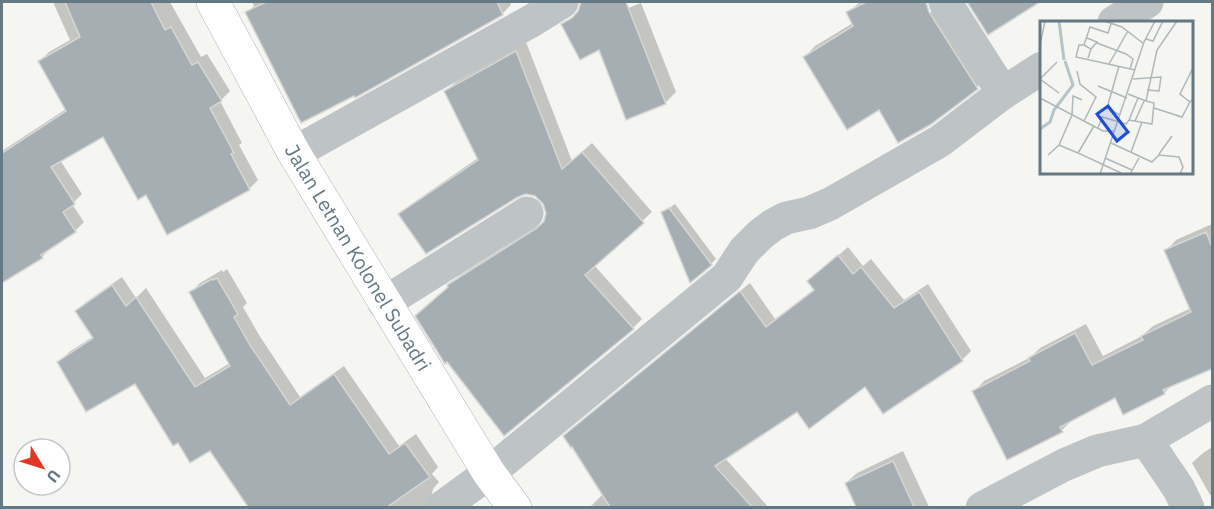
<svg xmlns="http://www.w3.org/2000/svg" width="1214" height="509" font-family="'IBM Plex Sans',sans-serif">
<rect width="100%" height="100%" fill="#f5f5f1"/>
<g fill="#0003">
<polygon points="53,2 170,2 201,57 207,54 230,91 220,101 242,143 239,145 258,180 249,189 147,193 104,134 60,160 82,194 72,204 84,222 75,231 51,248 42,257 2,281 2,151 66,109 40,61 49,52 70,40"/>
<polygon points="252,2 510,2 511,5 502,14 247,13 254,6"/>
<polygon points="860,2 923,2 929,13 941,5 987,77 977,87 880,108 805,57 815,46 853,23 848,13"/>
<polygon points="969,2 1034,2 1027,8 989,33"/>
<polygon points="641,3 676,92 665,103 603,18"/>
<polygon points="526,42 572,161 592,143 652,212 594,265 642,319 633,328 450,286 459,276 545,221 547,213 544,203 536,195 526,193 400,214 410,205 478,158 446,91 456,82"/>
<polygon points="675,204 716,259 711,264 663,213"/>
<polygon points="1212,224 1212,367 1174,383 1164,393 1124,413 1116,396 1072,420 1062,430 974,392 984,381 1031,357 1040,348 1086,324 1103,356 1142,336 1153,326 1191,308 1166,251 1176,240"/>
<polygon points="848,247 863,266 871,259 904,300 928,284 971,351 962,360 865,385 797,410 725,458 769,508 589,508 603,494 574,427 750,283 775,319 815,289 809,281"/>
<polygon points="227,269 247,303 243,307 259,335 300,397 344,366 399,446 416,434 438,467 432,474 439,482 433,489 431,499 435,508 244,508 248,505 210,449 136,382 59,362 69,352 94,336 77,312 86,302 122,277 136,298 146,288 205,378 230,363 191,292 200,283 222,270 223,272"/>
<polygon points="1212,447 1212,494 1210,495 1192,463 1203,453"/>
<polygon points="903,451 929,507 857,508 846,483 857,473"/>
</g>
<g fill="#a5afb3" stroke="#d6d6d4" stroke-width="1.5">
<polygon points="65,2 151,2 165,30 171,27 192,65 198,62 222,101 210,108 234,153 231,154 250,190 167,235 146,195 138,200 103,137 51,167 75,204 63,212 76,232 41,255 43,258 2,283 2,153 66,111 38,61 80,37"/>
<polygon points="266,2 497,2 503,15 355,98 354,96 301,123 245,12"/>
<polygon points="581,2 626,2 666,104 626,120 599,50 580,60 561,24 572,18 578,11"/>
<polygon points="866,2 926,2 929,12 978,89 930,125 898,143 879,110 847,130 803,57 853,26 846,12"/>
<polygon points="967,2 1040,2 988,35"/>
<polygon points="516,51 562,169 582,152 644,223 585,275 634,329 504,436 447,362 445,364 415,316 448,287 447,285 537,228 544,221 546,213 543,204 535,196 526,194 518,197 426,254 398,214 478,160 444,91"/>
<polygon points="669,208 712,265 690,283 661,212"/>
<polygon points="1206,232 1212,247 1212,369 1163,390 1165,394 1123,415 1115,398 1060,427 1063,432 1007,460 972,391 1030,361 1028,358 1075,333 1092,365 1143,340 1141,336 1191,312 1164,250"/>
<polygon points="838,255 853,274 861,267 894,308 919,292 963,361 883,414 865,387 809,429 797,412 715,466 752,507 610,507 572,447 571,448 563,436 740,291 766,327 814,290 807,281"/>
<polygon points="217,278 238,314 234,317 250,345 290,405 334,374 389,454 405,443 430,477 387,507 248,507 210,451 190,463 178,443 173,446 135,384 86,412 57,362 93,338 75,311 112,285 126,306 136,297 195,387 230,366 189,292 212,279 213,280"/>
<polygon points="893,461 914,507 856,507 845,483"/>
</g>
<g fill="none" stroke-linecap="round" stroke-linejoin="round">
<defs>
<g id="secondary">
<path id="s1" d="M213,2L294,153L489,473L515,508"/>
</g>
</defs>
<use href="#secondary" stroke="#b0b7ba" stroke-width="34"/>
<g stroke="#bec3c6" stroke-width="33">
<polyline points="1114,22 1147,2"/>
<polyline points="1003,93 1042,68"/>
<polyline points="294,153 533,20 562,2"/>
<polyline points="384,303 527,213"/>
<polyline points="1146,440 1212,401"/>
<polyline points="441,508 489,473 727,277 744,251 761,234 773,225 786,218 809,213 830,204 879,176 940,141 1003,93 945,2"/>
<polyline points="982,508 1064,465 1097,451 1146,440 1179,489 1188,508"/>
</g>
<use href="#secondary" stroke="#fff" stroke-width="33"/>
</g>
<g text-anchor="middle" stroke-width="6" stroke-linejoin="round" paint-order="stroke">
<g font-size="20" fill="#647983" stroke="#fff">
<text dy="7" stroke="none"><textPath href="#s1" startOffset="294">Jalan Letnan Kolonel Subadri</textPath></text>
</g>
</g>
<g transform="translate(1040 21)">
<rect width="153" height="153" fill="#f5f5f1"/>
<path fill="none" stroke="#b5c4c6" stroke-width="3" d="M19,0L24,39M0,108L10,101L14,89L33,64L25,40"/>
<path fill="none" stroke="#aeb8bb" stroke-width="1.5" d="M64,0L82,6L104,23M47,17L57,21L51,28M106,18L113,20L123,0M57,22L86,33L93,38L90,48M0,24L5,0M44,24H39L36,36L95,49M48,37L51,28L44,24L50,6L68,12L71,3M69,43L88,10M79,45L67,87L80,94M153,47L140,73L150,81L153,78M37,50L40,63L56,76L44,100M0,58L19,72M0,58L17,41M93,58L121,56L119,70L107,69M58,65L87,77M88,73L106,80L117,29L137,0M0,77L63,110H75M114,87L142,96L150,81M89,99L98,77M95,100L104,80M54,105L38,132L81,152M58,107L62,96L86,103L89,99L112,103L114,82L106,80M71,122L112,141L119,134L139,136L143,146L140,153M19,124L38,132M91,131L102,101M119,133L132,115M8,134L19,124L32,94L33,75L42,79M65,137L92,149M60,153L104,21L115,0M90,153L99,137"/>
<path fill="#1d4ed8" fill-opacity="0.15" stroke="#1d4ed8" stroke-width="3" d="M68,85L88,111L77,120L57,93Z"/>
<rect width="153" height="153" fill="none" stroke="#647983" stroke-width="3"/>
</g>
<rect width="1214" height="509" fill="none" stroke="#647983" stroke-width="6"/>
<g transform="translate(42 467) rotate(128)"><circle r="28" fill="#ffffff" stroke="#c1c9cd" stroke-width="1.5"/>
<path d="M0-4.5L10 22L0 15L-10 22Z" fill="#e43723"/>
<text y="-9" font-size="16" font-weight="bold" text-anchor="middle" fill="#647983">U</text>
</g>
</svg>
